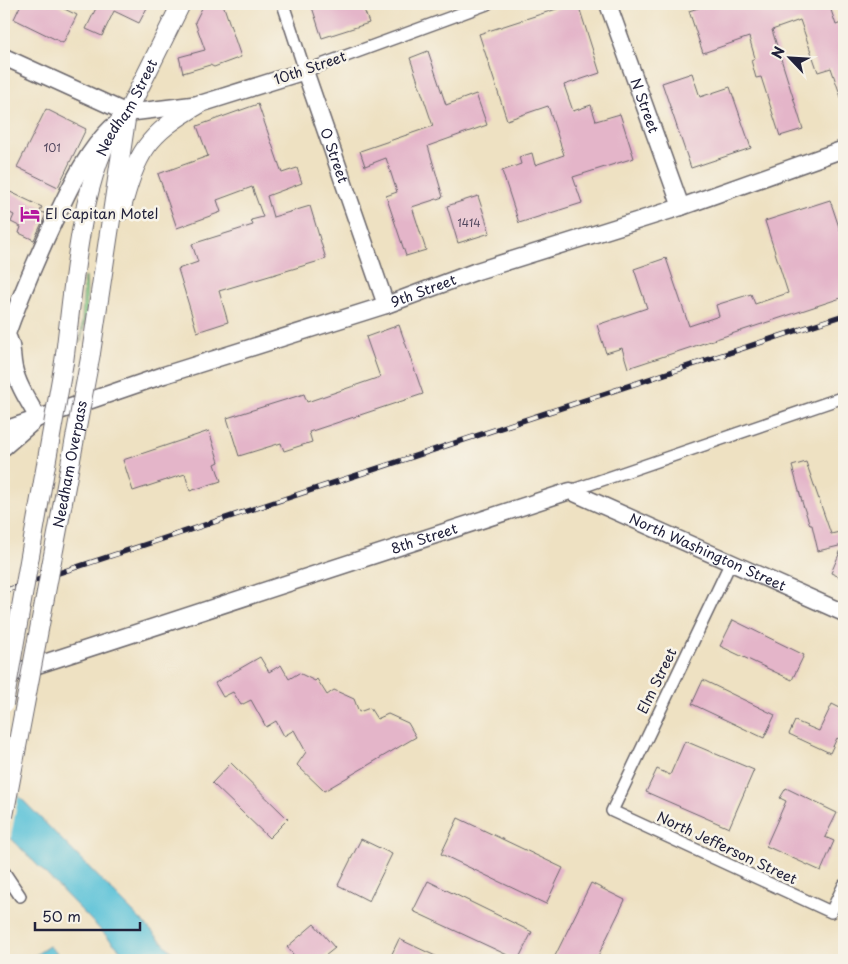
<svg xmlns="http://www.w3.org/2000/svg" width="848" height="964" font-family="'Playpen Sans',sans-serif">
<rect width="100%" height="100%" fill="#f7f3e8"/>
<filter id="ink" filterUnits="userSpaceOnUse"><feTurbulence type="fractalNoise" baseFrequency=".02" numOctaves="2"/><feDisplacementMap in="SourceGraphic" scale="10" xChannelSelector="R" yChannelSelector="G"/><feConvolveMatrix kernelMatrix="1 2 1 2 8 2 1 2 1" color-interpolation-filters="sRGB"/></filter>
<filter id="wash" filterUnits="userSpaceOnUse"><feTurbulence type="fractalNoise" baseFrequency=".0096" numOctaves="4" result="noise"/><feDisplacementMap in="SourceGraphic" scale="20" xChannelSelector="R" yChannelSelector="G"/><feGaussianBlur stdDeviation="1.12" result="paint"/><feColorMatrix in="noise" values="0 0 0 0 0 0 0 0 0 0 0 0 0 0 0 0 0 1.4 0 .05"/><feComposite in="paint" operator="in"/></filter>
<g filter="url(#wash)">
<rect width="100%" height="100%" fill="#eee1c2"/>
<polygon fill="#89cd87" stroke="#567861" points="84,277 86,277 87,309 81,342"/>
<g fill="#5bc2d8" stroke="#3e728a">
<polygon points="4,781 180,960 130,960 4,831"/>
<polygon points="49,946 64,960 28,960"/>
</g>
<polygon fill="#eee1c2" points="4,779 19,793 10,842 4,835"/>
<g id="blocks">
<g fill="#e4b5c9">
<polygon points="21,4 54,4 77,15 63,43 14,19"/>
<polygon points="98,4 149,4 139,23 114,11 102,36 86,29"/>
<polygon points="204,4 223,4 241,57 214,67 210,65 183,73 179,57 205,50 195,22"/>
<polygon points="311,4 362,4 369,23 322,38"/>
<polygon points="572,4 578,4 600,73 564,85 573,111 591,105 596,121 620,114 634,158 573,177 582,203 519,223 502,171 521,164 519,157 532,153 535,165 564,155 548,106 507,120 479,34"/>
<polygon points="710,4 829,4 836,25 844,22 844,100 842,100 831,68 818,72 800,20 772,30 803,129 780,136 761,77 756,78 751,60 755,58 749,37 703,53 689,11"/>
<polygon points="428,51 446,105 476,94 487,125 428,146 443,197 412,207 426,250 406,256 386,196 397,192 386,158 365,166 360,151 433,126 410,58"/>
<polygon points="692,73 700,97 730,87 751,148 691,168 662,83"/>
<polygon points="258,104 282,173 297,168 302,183 267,196 273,217 310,206 326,259 219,291 228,322 197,332 178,269 198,262 192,244 253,225 251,220 263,217 252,187 217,200 221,212 177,228 158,174 208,156 197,126"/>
<polygon points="46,109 86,129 58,187 17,167"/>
<polygon points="4,189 42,207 40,211 46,214 34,240 19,233 21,227 11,222 14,215 4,210"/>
<polygon points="478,196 490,233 458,243 447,206"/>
<polygon points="830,200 840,230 844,228 844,297 628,368 622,348 606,353 597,325 647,308 634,269 666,258 689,326 719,316 716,305 751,294 755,304 788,293 765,221"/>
<polygon points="399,325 423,394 309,432 312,442 284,451 281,443 239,456 227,418 304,394 307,402 380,377 366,337"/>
<polygon points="209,431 219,462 215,464 221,481 190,491 185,474 133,491 123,460"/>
<polygon points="806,462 831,534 844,531 844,579 831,573 843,545 818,551 812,525 810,525 803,505 792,466"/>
<polygon points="733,620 804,655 792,680 720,646"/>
<polygon points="260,657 269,672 281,665 289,679 299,673 315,681 317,679 327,695 334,690 354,699 359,712 370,708 377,719 388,714 408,723 416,737 324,791 297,765 306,752 294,730 284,736 276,721 266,727 251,700 241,705 233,692 223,697 215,683"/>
<polygon points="703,680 775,715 764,738 692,704"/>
<polygon points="832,704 844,710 844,742 837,738 830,753 789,734 795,721 819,731"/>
<polygon points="685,741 754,770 729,828 646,792 657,769 670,775"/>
<polygon points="231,763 288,819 269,838 212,783"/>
<polygon points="786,788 837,813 825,837 834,841 821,871 766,846 786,801 780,798"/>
<polygon points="458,818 563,868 546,904 441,854"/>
<polygon points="361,839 392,854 369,901 338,885"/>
<polygon points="428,881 532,932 518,960 413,911"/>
<polygon points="591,883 625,900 596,960 553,960"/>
<polygon points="314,924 335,948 320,960 298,960 287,947"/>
<polygon points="399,939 444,960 389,960"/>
</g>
</g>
</g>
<g filter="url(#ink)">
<use href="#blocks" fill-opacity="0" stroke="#69656a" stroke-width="1"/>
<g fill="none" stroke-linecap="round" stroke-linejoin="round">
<defs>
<g id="street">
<polyline points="283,4 305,71 487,4"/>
<polyline points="570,491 844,397"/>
<polyline points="730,564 612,811 831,912 844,885"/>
<polyline points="4,872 20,896"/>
</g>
<g id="secondary">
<path id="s1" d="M608,4L681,207"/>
<path id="s2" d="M4,57L127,113L200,104L305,71L386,305"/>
<path d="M6,334C14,346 11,355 14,368C18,386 29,402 38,418"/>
<path d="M4,342C19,299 35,262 54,221C70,188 85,153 112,127"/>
<path id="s3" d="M4,430L164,375L386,305L477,271L681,207L844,149"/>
<polyline points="4,447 34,421"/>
<path id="s4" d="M4,676L570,491L844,613"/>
</g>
<g id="primary">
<path d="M121,211C137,152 146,135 200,104"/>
<polyline points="91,353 127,113"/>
<path id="s5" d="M64,362C73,298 80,156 127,113L181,4"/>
</g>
</defs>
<use href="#street" stroke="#69656a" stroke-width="14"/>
<use href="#secondary" stroke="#69656a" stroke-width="19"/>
<use href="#primary" stroke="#69656a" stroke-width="20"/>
<use href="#street" stroke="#fff" stroke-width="11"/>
<use href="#secondary" stroke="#fff" stroke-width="16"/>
<use href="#primary" stroke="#fff" stroke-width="18"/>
<defs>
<polyline id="rail" points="4,591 844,315"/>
</defs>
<use href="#rail" stroke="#22223b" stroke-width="5.5"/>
<use href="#rail" stroke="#f7f3e8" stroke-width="4" stroke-dasharray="11" stroke-linecap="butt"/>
<defs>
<g id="primary-bridge">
<polyline points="4,704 64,362"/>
<path id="s6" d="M4,816L91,353"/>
</g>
</defs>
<use href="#primary-bridge" stroke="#69656a" stroke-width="20" stroke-linecap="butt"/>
<use href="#primary-bridge" stroke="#fff" stroke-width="18"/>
</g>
</g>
<defs>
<symbol id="hotel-bare" viewBox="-9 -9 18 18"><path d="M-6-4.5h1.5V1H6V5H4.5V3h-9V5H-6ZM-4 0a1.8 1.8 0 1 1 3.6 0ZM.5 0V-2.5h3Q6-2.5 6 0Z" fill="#b5179e" stroke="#f7f3e8" stroke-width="2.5" paint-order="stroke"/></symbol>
</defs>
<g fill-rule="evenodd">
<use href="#hotel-bare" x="16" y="200" width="28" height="28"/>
</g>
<g text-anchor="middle" stroke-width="5" stroke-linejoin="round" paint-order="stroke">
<g font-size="11" fill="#52475e">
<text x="52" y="152">101</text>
<text x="469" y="227">1414</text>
</g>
<g font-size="14" fill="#22223b" stroke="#f7f3e8">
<text transform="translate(310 68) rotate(-19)" y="5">10th Street</text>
<text dy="5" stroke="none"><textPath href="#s5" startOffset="265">Needham Street</textPath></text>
<text dy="5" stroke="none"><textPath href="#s1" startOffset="108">N Street</textPath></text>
<text dy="5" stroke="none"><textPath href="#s2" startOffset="408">O Street</textPath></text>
<text dy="5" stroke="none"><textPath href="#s3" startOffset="442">9th Street</textPath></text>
<text dy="5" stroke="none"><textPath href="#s6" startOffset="358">Needham Overpass</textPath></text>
<text dy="5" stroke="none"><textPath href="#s4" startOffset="442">8th Street</textPath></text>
<text dy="5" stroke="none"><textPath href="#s4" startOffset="746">North Washington Street</textPath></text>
<text transform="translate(657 681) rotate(-64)" y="5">Elm Street</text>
<text transform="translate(727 848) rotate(25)" y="5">North Jefferson Street</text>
</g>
<g font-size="14" fill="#22223b" stroke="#f7f3e8" text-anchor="start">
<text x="45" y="219">El Capitan Motel</text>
</g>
</g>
<rect width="848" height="964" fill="none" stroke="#f7f3e8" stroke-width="20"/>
<g transform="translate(790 58) rotate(295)" stroke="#f7f3e8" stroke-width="4" paint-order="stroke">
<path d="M0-4L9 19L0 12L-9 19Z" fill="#22223b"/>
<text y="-8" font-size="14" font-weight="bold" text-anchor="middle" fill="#22223b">N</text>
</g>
<path d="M35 922v8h105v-8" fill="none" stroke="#22223b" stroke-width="2.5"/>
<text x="42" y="922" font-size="15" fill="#22223b" stroke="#f7f3e8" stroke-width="4" paint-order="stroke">50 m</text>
</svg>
